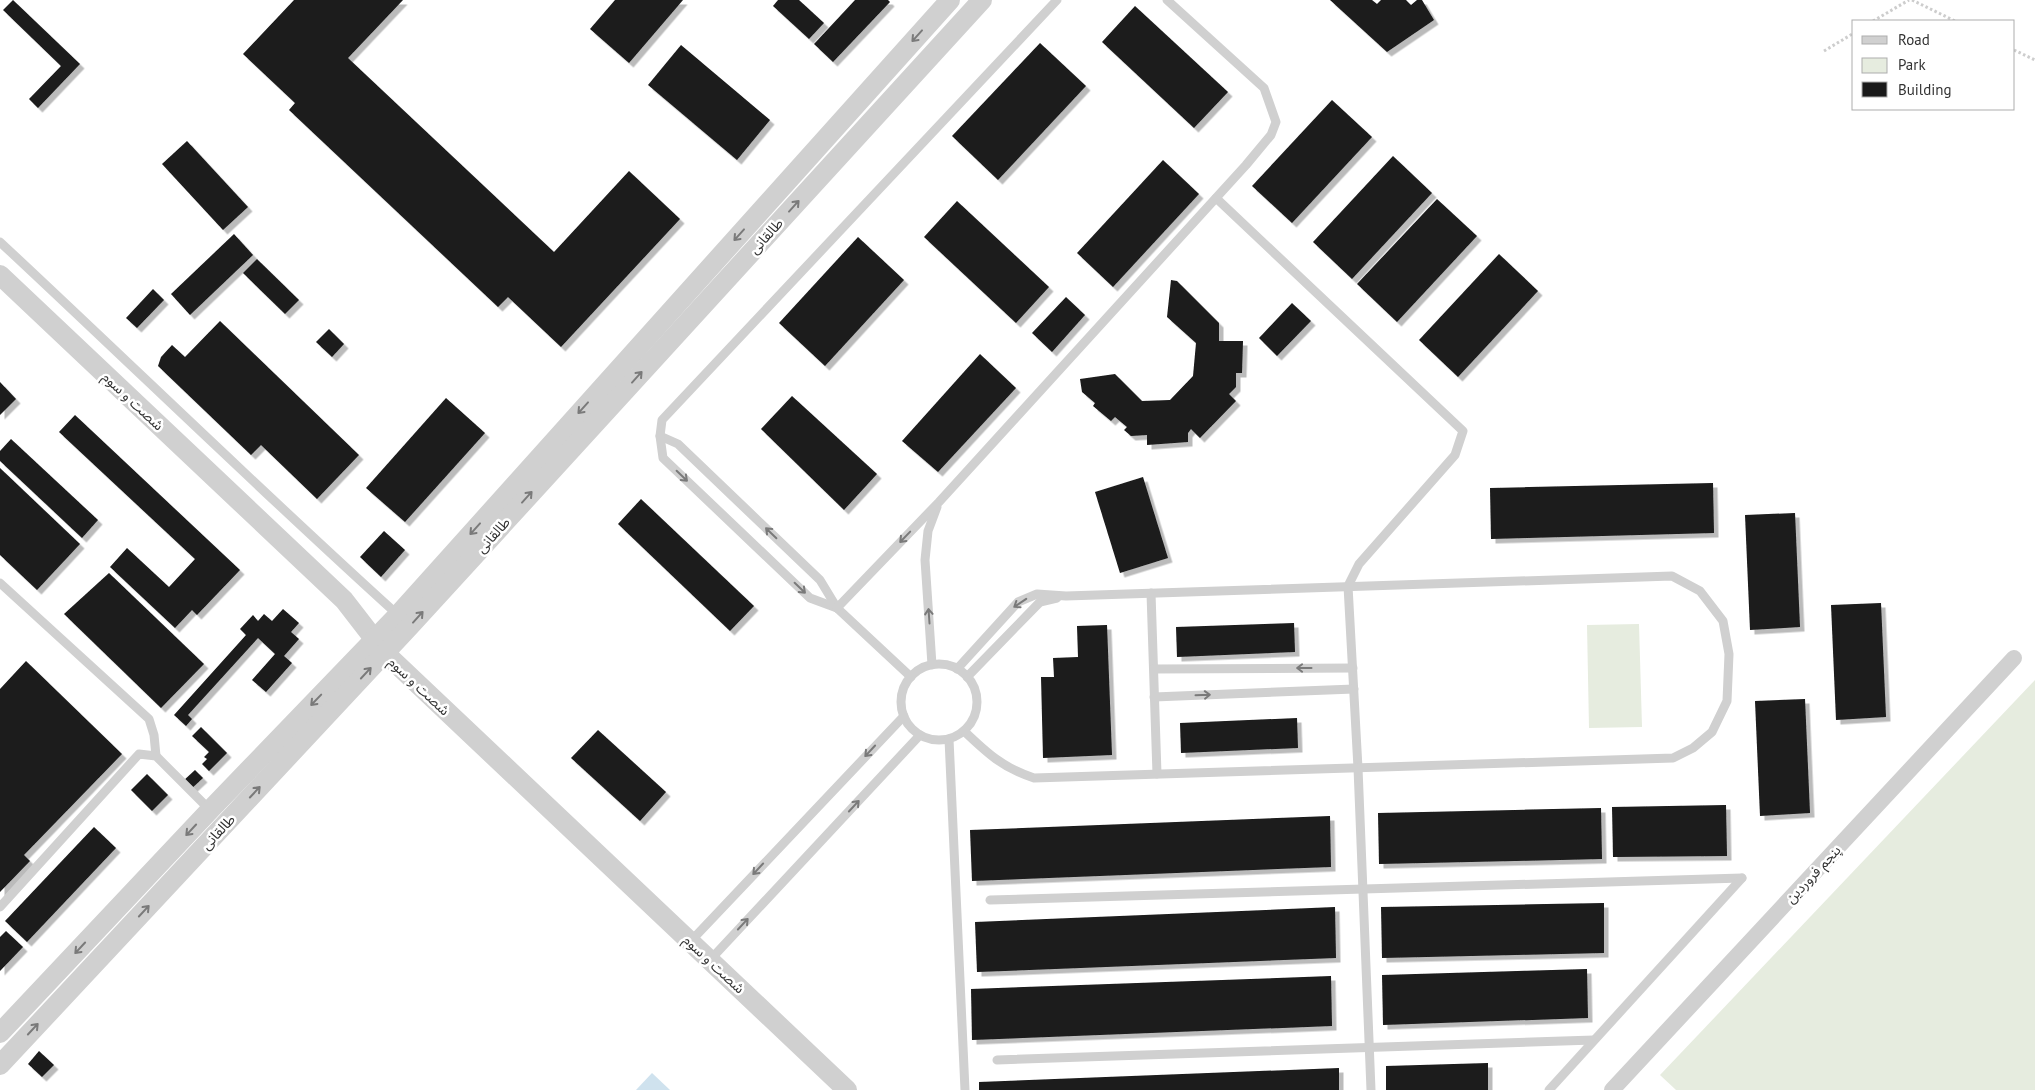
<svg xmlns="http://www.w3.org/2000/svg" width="2035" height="1090" font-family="'PT Sans','Noto Sans Arabic',sans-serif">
<defs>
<filter id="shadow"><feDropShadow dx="4.5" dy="4.5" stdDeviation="0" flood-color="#0004"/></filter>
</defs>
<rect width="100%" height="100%" fill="#fff"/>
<g fill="#e6ecdf">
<polygon points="1639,624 1642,727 1589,728 1587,625"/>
<polygon points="2035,680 2035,1090 1676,1090 1660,1075"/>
</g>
<polygon fill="#cfe2ee" points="652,1073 670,1090 636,1090"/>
<g fill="#1a1a1a" filter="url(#shadow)">
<polygon points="13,0 80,64 38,108 29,99 61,66 3,10"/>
<polygon points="294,0 403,0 348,58 554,252 629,171 680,219 561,347 508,297 498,307 289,110 295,103 243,54"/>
<polygon points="615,0 683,0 629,63 590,29"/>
<polygon points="778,0 799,0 824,23 809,39 773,6"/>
<polygon points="855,0 888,0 890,2 833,62 814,44"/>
<polygon points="1330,0 1372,0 1377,4 1381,0 1406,0 1411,5 1417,0 1422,0 1434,20 1387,52"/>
<polygon points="1135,6 1228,92 1194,128 1102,42"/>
<polygon points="1040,43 1086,86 998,180 952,136"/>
<polygon points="681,45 770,120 737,160 648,85"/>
<polygon points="1332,100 1372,137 1292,223 1252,186"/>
<polygon points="187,141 248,207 223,230 162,164"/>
<polygon points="1393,156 1432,193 1352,279 1313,242"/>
<polygon points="1163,160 1199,194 1113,287 1077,253"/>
<polygon points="1437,199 1477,236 1397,322 1357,284"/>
<polygon points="957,201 1049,287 1016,323 924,237"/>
<polygon points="234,234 253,255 190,315 171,294"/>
<polygon points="858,237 904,280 825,366 779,323"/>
<polygon points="1499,254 1538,291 1458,377 1419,340"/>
<polygon points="257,259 299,300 285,314 243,273"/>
<polygon points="1171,280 1177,281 1219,323 1219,341 1243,341 1242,373 1236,373 1236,387 1229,394 1236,401 1200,438 1191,429 1188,433 1188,442 1147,445 1147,435 1131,436 1124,430 1127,427 1115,417 1111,421 1093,406 1095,403 1082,392 1080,379 1115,374 1142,401 1170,400 1193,376 1196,343 1167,317"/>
<polygon points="153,289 164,300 137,328 126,318"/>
<polygon points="1066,297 1085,315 1052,352 1032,333"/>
<polygon points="1292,303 1311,321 1277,356 1259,338"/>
<polygon points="220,321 359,455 317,499 261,445 251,455 158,366 161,357 172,345 185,357"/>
<polygon points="329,329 344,344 332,357 316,342"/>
<polygon points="980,354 1016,388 938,472 902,441"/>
<polygon points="0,382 16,399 0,415"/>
<polygon points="792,396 877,474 844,510 761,429"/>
<polygon points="446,398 485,433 405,522 366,488"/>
<polygon points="75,415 240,570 197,615 192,610 175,628 110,567 127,548 169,587 195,559 59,432"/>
<polygon points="11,439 98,520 82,538 0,461 0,451"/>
<polygon points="0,468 80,544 37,590 0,555"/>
<polygon points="1143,477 1168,558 1120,573 1095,492"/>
<polygon points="1713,483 1714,533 1491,539 1490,488"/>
<polygon points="641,499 754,606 730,631 618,524"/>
<polygon points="1795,513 1800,627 1750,630 1745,515"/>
<polygon points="384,531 405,550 381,577 360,557"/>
<polygon points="109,573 204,664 161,708 64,614"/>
<polygon points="1881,603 1886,717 1836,720 1831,605"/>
<polygon points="283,609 299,623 291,632 299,639 284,656 292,663 266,692 252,680 275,654 258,638 188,715 192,719 186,726 174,715 246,635 240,629 253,615 258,621 264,614 272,621"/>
<polygon points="1294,623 1295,652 1177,657 1176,627"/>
<polygon points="1107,625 1112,755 1043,758 1041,677 1054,677 1053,658 1078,657 1077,626"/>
<polygon points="26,661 122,754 24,855 30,861 0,892 0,689"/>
<polygon points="1805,699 1810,813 1760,816 1755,701"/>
<polygon points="1297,718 1298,748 1181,753 1180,723"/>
<polygon points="201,727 227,753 209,771 202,764 207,759 204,757 209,752 192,736"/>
<polygon points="598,730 666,792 640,821 571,758"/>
<polygon points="195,770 203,778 190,790 182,782"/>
<polygon points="147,774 168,795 152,811 131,790"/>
<polygon points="1726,805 1727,856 1613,857 1612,807"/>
<polygon points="1601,808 1602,859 1379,864 1378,813"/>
<polygon points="1330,816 1331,867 972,881 970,830"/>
<polygon points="94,827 116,848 27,942 5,921"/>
<polygon points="1604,903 1604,953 1382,958 1381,907"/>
<polygon points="1335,907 1336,958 977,972 975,922"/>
<polygon points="6,931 23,947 0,971 0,937"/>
<polygon points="1587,969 1588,1018 1383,1025 1382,975"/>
<polygon points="1331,976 1332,1026 972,1040 971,989"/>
<polygon points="39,1051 54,1065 42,1077 28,1064"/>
<polygon points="1488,1063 1488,1090 1386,1090 1386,1066"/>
<polygon points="1339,1068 1339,1090 979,1090 979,1082"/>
</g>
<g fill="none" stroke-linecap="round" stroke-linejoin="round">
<g stroke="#cdcdcd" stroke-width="3" stroke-dasharray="2.5 2.5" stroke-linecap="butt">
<polyline points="1912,0 1955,21"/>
<polyline points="1873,21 1909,0"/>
<polyline points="2014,50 2035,60"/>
<polyline points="1824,51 1854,33"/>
</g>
<g stroke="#d0d0d0" stroke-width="9">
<polyline points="1216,198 1463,431 1455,455 1359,564 1348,586 1358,768 1371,1090"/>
<path d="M0,242C133,366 263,493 398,615"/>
<polyline points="660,436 678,444 820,580 837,608 911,677"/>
<polyline points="0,583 149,719 154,735 156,756"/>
<polyline points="1151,593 1157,774"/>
<polyline points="837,608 810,598 663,458 660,436 662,420 1057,0"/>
<polyline points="837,608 939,502 1246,165 1271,135 1276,122 1264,88 1167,0"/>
<circle cx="939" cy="702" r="38"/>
<polyline points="932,665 925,560 928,531 937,507"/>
<path d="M957,669L1018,602L1037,594L1066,596L1672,576L1700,591L1723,621L1729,654L1727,701L1712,732L1693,748L1673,758L1034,778C1003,768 987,753 964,731"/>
<polyline points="1154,669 1353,668"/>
<polyline points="967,677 1040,602 1057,598"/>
<polyline points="1154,697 1354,689"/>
<polyline points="949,739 965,1090"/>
<polyline points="990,900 1742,878"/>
<polyline points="0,907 139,754 156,756 210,810"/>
<polyline points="690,942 904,716"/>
<polyline points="710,960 920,735"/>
<polyline points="997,1060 1594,1040"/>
<polyline points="1549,1090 1742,878"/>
</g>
<polyline stroke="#d0d0d0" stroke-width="16" points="1612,1090 2014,658"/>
<g stroke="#d0d0d0" stroke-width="20">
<polyline points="0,275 344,600 385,653 847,1090"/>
<polyline points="0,1033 210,810 398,615 950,0"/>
<polyline points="0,1065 410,626 982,0"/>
</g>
</g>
<defs><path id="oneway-shaft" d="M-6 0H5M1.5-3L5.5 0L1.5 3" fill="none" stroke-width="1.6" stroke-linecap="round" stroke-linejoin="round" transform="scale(1.25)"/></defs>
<g stroke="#7a7a7a">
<use href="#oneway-shaft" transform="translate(917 36) rotate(132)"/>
<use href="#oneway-shaft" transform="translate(794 206) rotate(-48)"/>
<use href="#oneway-shaft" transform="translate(739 235) rotate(132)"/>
<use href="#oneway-shaft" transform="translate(637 377) rotate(-48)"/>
<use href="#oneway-shaft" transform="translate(583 408) rotate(132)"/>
<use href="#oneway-shaft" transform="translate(682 476) rotate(44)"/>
<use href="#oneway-shaft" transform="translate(527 497) rotate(-48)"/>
<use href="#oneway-shaft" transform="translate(475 529) rotate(132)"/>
<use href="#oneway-shaft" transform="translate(771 533) rotate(-136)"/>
<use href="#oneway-shaft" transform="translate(905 537) rotate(134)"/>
<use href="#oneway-shaft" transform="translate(800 588) rotate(44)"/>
<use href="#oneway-shaft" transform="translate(1020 603) rotate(146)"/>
<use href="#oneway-shaft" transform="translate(929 616) rotate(-94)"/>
<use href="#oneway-shaft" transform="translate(418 617) rotate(-48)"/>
<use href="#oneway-shaft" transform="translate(1304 668) rotate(180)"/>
<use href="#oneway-shaft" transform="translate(366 673) rotate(-47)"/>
<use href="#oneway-shaft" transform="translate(1203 695) rotate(-2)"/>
<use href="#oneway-shaft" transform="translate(316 700) rotate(134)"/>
<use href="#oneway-shaft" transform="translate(870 751) rotate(133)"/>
<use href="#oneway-shaft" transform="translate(255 792) rotate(-47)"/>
<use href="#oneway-shaft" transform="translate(854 806) rotate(-47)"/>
<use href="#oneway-shaft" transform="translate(191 830) rotate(133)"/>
<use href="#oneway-shaft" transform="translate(758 869) rotate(133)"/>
<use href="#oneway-shaft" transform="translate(144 911) rotate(-47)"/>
<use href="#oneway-shaft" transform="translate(743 924) rotate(-47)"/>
<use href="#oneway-shaft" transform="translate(80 948) rotate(133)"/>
<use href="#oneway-shaft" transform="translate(33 1029) rotate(-47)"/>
</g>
<g text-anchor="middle" stroke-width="5" stroke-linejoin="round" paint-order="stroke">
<g font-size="14" fill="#333" stroke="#fff">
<text transform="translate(766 236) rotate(-48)" y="5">طالقانی</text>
<text transform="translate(133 401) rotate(43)" y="5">شصت و سوم</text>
<text transform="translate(493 535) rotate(-48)" y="5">طالقانی</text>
<text transform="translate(419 686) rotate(43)" y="5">شصت و سوم</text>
<text transform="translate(218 832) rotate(-47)" y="5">طالقانی</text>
<text transform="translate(1813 874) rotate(-47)" y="5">پنجم فروردین</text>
<text transform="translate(714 964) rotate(43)" y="5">شصت و سوم</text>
</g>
</g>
<rect x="1852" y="20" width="162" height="90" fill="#ffffff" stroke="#adadad"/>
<rect x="1862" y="36" width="25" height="8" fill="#d0d0d0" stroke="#adadad"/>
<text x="1898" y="45" font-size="15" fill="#333333">Road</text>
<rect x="1862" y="58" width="25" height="15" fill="#e6ecdf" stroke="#adadad"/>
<text x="1898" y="70" font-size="15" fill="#333333">Park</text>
<rect x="1862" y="82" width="25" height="15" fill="#1a1a1a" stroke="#adadad"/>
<text x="1898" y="95" font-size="15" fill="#333333">Building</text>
</svg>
